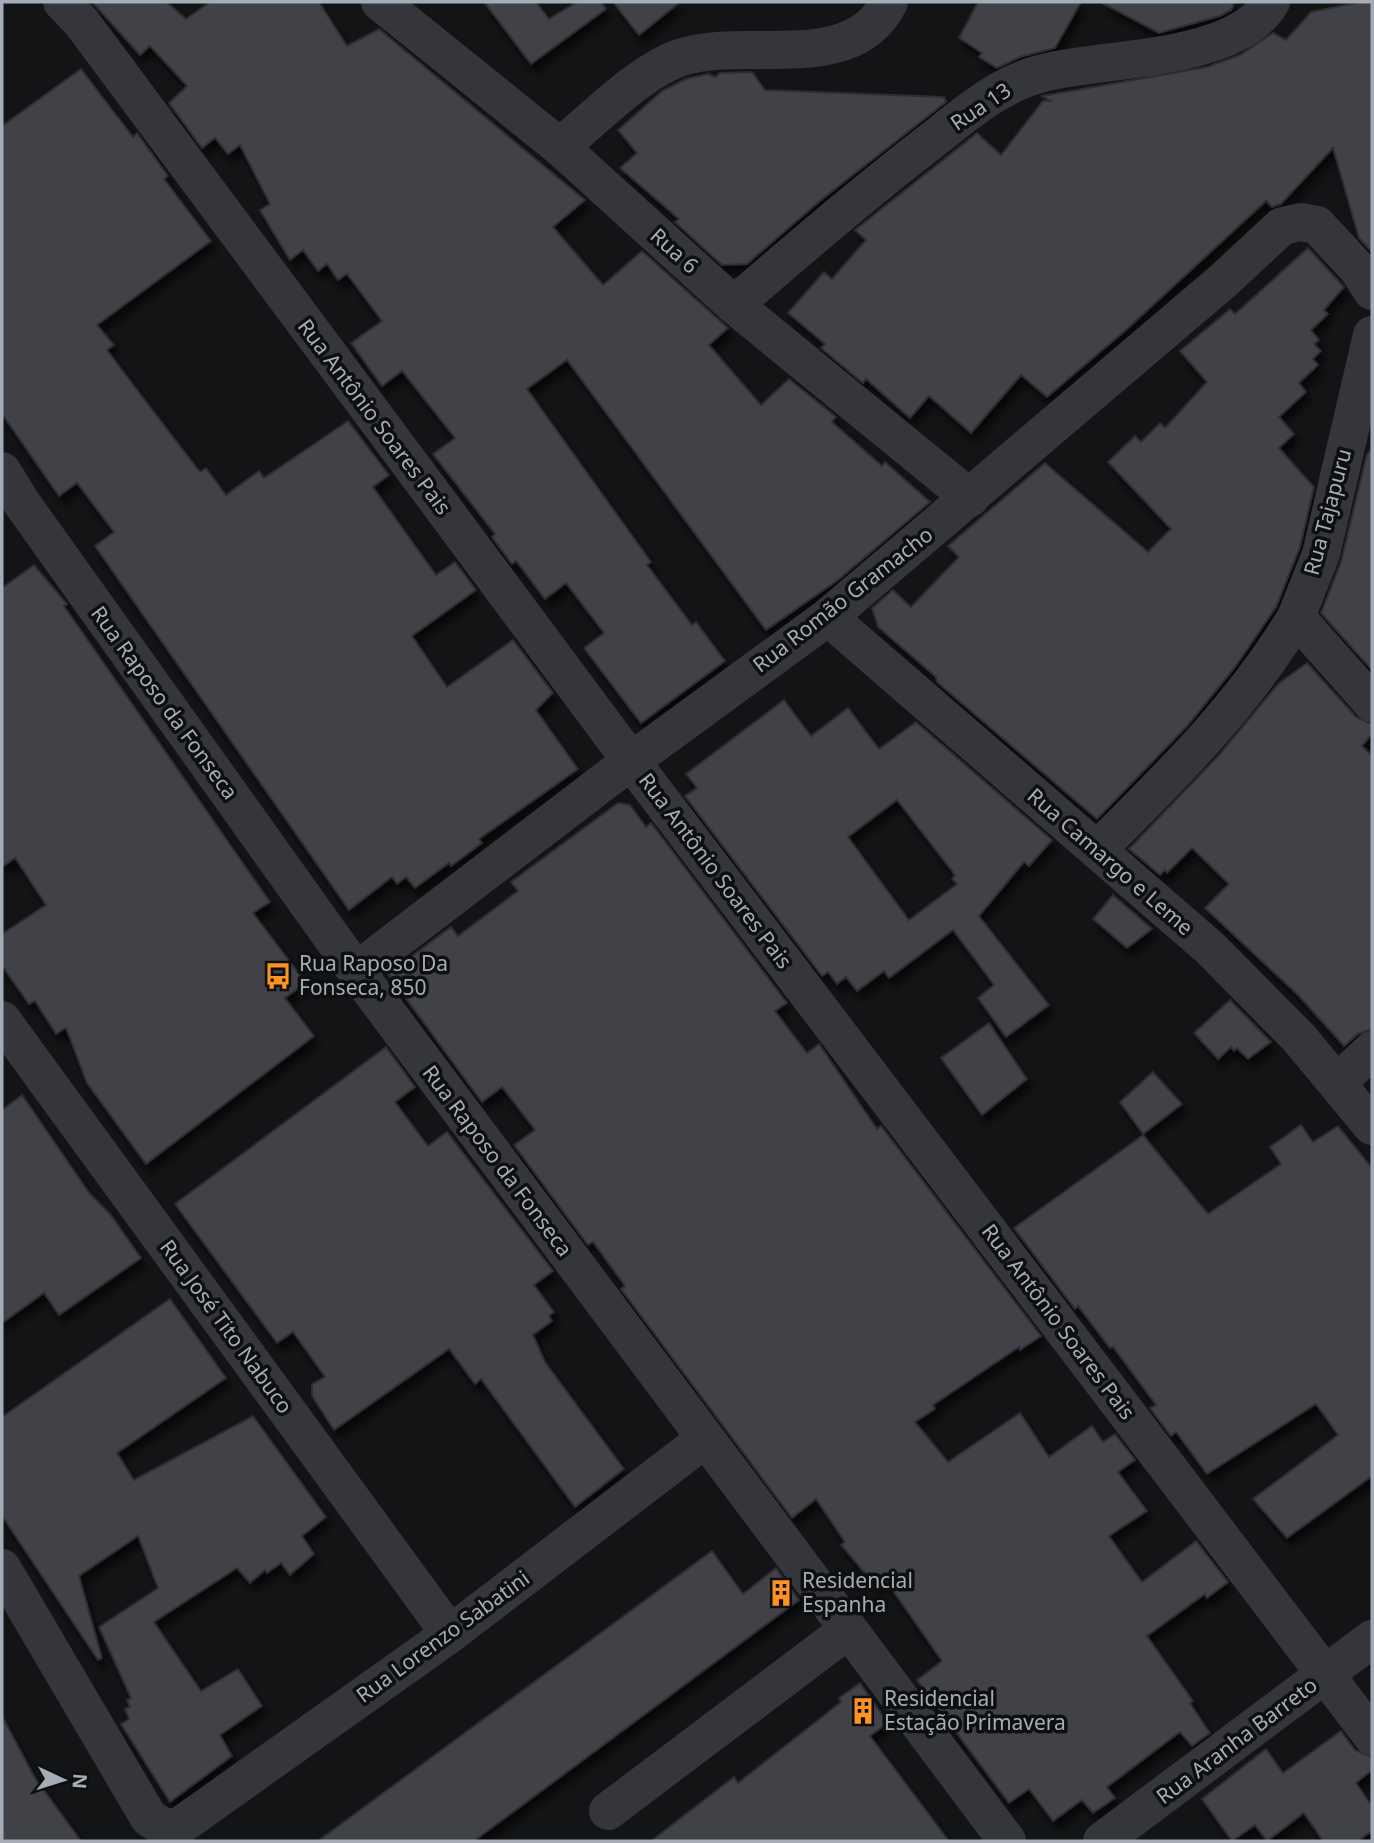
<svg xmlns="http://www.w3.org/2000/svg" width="1374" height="1843" font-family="'Noto Sans',sans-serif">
<defs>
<filter id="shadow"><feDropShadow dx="4.5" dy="8" stdDeviation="3.5" flood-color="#0009"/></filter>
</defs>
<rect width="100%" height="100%" fill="#131415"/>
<g fill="#3f4246" stroke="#2d2e32" stroke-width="2" fill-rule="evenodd" filter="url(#shadow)">
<polygon points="92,2 167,2 186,19 210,2 319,2 347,46 379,29 585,200 553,227 603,285 642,251 728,328 709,345 761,405 789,379 836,417 832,422 882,466 885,462 930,502 838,580 766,630 567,360 527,389 651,562 647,565 692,625 696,622 725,661 641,723 584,648 604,633 566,583 545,599 516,561 512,564 492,537 495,534 433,454 455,438 402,371 382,386 351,343 382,321 347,274 338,280 327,264 318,271 303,250 290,260 260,210 270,204 240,145 228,154 215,138 202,148 169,103 187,86 150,46 140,55"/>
<polygon points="484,2 536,2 549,19 577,2 601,2 606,9 531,64"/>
<polygon points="613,2 680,2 639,35"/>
<polygon points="978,2 1081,2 1055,48 1020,57 997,68 979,57 982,53 959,38"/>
<polygon points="1100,2 1235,2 1231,10 1220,16 1159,33"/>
<polygon points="1360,2 1372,2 1372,252 1359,238 1333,148 1281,204 1272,207 1266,201 1126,330 1047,397 1021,375 971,433 929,396 910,418 866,379 863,383 821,348 825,344 788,313 824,272 832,279 866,240 855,230 977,133 1001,155 1043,101 1050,101 1042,96 1207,67 1240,55 1273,33 1286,40 1311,12"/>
<polygon points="81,69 133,137 137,133 168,176 164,179 211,241 97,325 114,345 107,350 144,399 200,472 206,468 226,495 259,471 264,478 348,421 389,475 373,487 436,575 455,562 476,590 412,636 447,687 513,640 553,693 536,710 578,769 479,839 482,843 451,866 449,863 415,888 406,877 397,884 392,877 349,910 95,546 114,532 77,483 59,496 2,414 2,126"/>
<polygon points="752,72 765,90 944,97 946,102 821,200 747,264 722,265 675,222 679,219 620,168 637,153 618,130 662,91 686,79 708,74 715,77 720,73"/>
<polygon points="1308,248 1344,287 1324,310 1328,314 1311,330 1319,340 1314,344 1321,351 1313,359 1318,365 1299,383 1306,392 1279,417 1294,434 1279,448 1314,487 1300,547 1276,607 1235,667 1188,725 1097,819 937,682 936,677 878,627 872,608 893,590 911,607 959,557 948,546 1045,463 1148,552 1171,529 1108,462 1135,436 1141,442 1160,423 1165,428 1207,382 1180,351 1230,309 1235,314"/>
<polygon points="1372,449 1372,670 1321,613 1341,562 1367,454"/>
<polygon points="34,565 67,604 64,606 270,902 253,913 306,983 285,998 314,1036 146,1164 87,1083 66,1028 56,1034 35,1001 29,1004 2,966 2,934 46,905 15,858 2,867 2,588"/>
<polygon points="1307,663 1356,717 1372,724 1372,734 1362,746 1372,756 1372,1029 1358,1034 1344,1046 1298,995 1205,908 1229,884 1192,848 1167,873 1165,870 1160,875 1129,849 1220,754 1278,684"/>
<path d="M784,700L811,736L848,708L879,749L916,722L1052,840L1029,866L1024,862L979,916L1049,1005L1006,1037L978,998L994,985L953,930L889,978L884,971L857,991L846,977L837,984L828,972L822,976L685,796L697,788L686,774ZM897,800L955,875L952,879L957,884L909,920L848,837Z"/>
<polygon points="618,803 630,805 646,827 651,823 787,1003 775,1011 807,1053 819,1044 877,1129 881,1126 1041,1336 1020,1350 1019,1347 933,1405 935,1409 915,1422 948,1462 1020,1413 1049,1457 1092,1426 1103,1442 1115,1434 1135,1460 1118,1472 1147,1511 1109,1536 1142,1582 1196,1541 1228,1582 1207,1598 1205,1594 1147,1636 1193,1701 1190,1703 1210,1733 1192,1746 1180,1732 1107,1787 1115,1798 1093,1813 1082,1800 1053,1821 1029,1789 1009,1803 917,1680 942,1661 884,1578 875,1585 841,1545 845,1542 816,1499 792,1518 621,1289 625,1286 593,1242 588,1245 514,1145 535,1130 502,1087 482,1102 388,974 451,927 458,936 518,891 511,882"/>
<polygon points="1113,895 1152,929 1127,948 1093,919"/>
<polygon points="1230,1000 1271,1042 1248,1059 1237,1048 1234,1051 1231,1047 1218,1059 1194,1033"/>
<polygon points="989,1023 1027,1079 982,1115 941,1058"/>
<polygon points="386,1047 415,1087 395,1102 428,1146 447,1132 553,1271 534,1285 554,1312 549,1316 552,1321 533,1335 545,1362 624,1469 575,1507 481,1379 475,1384 449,1349 334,1430 312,1396 312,1384 325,1377 293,1332 277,1343 175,1204"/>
<polygon points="1153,1072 1182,1104 1143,1134 1120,1102"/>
<polygon points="22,1095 90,1194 110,1214 141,1258 59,1315 44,1293 2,1323 2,1110"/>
<polygon points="1301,1125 1313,1142 1338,1126 1372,1168 1372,1476 1287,1538 1253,1499 1338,1435 1316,1404 1207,1474 1176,1432 1171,1436 1150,1408 1156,1405 1113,1347 1110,1348 1078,1306 1075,1309 1014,1228 1143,1135 1208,1214 1281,1164 1270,1147"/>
<polygon points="170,1299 226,1378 117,1453 134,1480 253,1416 326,1517 302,1536 314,1554 290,1575 281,1563 267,1573 265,1570 250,1583 237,1568 154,1622 201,1691 238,1669 262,1706 220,1735 232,1756 170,1802 121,1724 129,1719 125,1709 130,1707 127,1700 131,1698 99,1627 158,1588 138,1536 79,1576 102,1658 98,1660 2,1516 2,1417"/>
<polygon points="712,1551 743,1594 776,1568 799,1600 474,1841 318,1841"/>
<polygon points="860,1683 888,1723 870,1736 949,1841 651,1841 734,1777 738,1783 841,1702 839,1698"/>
<polygon points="2,1716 35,1778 81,1841 2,1841"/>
<polygon points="1341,1731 1355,1750 1372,1757 1372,1770 1356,1783 1372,1806 1372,1831 1358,1841 1323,1841 1304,1813 1267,1841 1255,1825 1232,1841 1202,1799 1266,1749 1283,1773"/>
</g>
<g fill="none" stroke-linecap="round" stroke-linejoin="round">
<g stroke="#34363b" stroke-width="38">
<polyline points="62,2 82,23 631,761 1372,1736"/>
<polyline points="380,2 560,147 734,305 970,498"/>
<path d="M560,147C594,119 638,73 679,58C744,35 852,77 889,2"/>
<path d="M734,305C797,250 860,196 926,145C962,117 998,84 1043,73C1105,57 1236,62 1271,2"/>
<polyline points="1372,335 1321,554 1296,617 1372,703"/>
<polyline points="2,471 21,502 356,971 1007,1841"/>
<polyline points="828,617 1210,948 1299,1038 1372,1126"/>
<path d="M1097,850C1170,777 1243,706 1296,617"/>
<polyline points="356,971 631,761 828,617 1224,280 1282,226 1301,222 1317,225 1358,269 1372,291"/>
<polyline points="2,1020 450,1634"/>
<polyline points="1337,1083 1372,1050"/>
<polyline points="2,1568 149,1818 162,1826 177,1828 450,1634 705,1439"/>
<polyline points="608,1811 848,1630"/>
<polyline points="1102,1841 1372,1639"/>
</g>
</g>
<defs>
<symbol id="bus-bare" viewBox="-9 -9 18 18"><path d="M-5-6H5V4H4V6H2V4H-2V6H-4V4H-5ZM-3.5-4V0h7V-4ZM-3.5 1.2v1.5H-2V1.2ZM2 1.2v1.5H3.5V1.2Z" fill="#ff9322" stroke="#0f0f10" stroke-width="2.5" paint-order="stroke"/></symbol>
<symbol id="building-bare" viewBox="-9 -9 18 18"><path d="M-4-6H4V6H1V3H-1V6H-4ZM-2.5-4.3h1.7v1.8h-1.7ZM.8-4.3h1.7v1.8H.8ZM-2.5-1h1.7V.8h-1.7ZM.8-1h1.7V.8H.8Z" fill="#ff9322" stroke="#0f0f10" stroke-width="2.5" paint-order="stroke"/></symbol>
</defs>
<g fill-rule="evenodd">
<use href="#bus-bare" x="259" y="957" width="38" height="38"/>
<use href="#building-bare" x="762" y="1574" width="38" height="38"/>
<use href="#building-bare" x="844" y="1692" width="38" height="38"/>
</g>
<g text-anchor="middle" stroke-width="7" stroke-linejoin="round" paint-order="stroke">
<g font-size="21" fill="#a4adb7" stroke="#0f0f10">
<text transform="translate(981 107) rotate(-34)" y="7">Rua 13</text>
<text transform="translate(674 251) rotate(42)" y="7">Rua 6</text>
<text transform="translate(374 417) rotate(53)" y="7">Rua Antônio Soares Pais</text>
<text transform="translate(1328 512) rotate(-75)" y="7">Rua Tajapuru</text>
<text transform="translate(843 600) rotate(-38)" y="7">Rua Romão Gramacho</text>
<text transform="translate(164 703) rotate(54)" y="7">Rua Raposo da Fonseca</text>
<text transform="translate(1110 862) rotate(41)" y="7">Rua Camargo e Leme</text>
<text transform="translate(715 871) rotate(53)" y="7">Rua Antônio Soares Pais</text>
<text transform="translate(497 1161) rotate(53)" y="7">Rua Raposo da Fonseca</text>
<text transform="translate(1058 1322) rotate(53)" y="7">Rua Antônio Soares Pais</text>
<text transform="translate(226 1327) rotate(54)" y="7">Rua José Tito Nabuco</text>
<text transform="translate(443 1637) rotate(-36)" y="7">Rua Lorenzo Sabatini</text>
<text transform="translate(1237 1741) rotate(-37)" y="7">Rua Aranha Barreto</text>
</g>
<g font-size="21" fill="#a4adb7" stroke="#0f0f10" text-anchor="start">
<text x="299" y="971">Rua Raposo Da<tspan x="299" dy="24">Fonseca, 850</tspan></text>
<text x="802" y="1588">Residencial<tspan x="802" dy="24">Espanha</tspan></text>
<text x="884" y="1706">Residencial<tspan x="884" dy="24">Estação Primavera</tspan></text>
</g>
</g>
<rect width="1374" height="1843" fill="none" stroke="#a4adb7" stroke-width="7"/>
<g transform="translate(63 1780) rotate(94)" stroke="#0f0f10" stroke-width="5" paint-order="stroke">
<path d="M0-5L12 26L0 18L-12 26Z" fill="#a4adb7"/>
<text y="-10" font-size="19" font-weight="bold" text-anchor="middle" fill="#a4adb7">N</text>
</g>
</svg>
